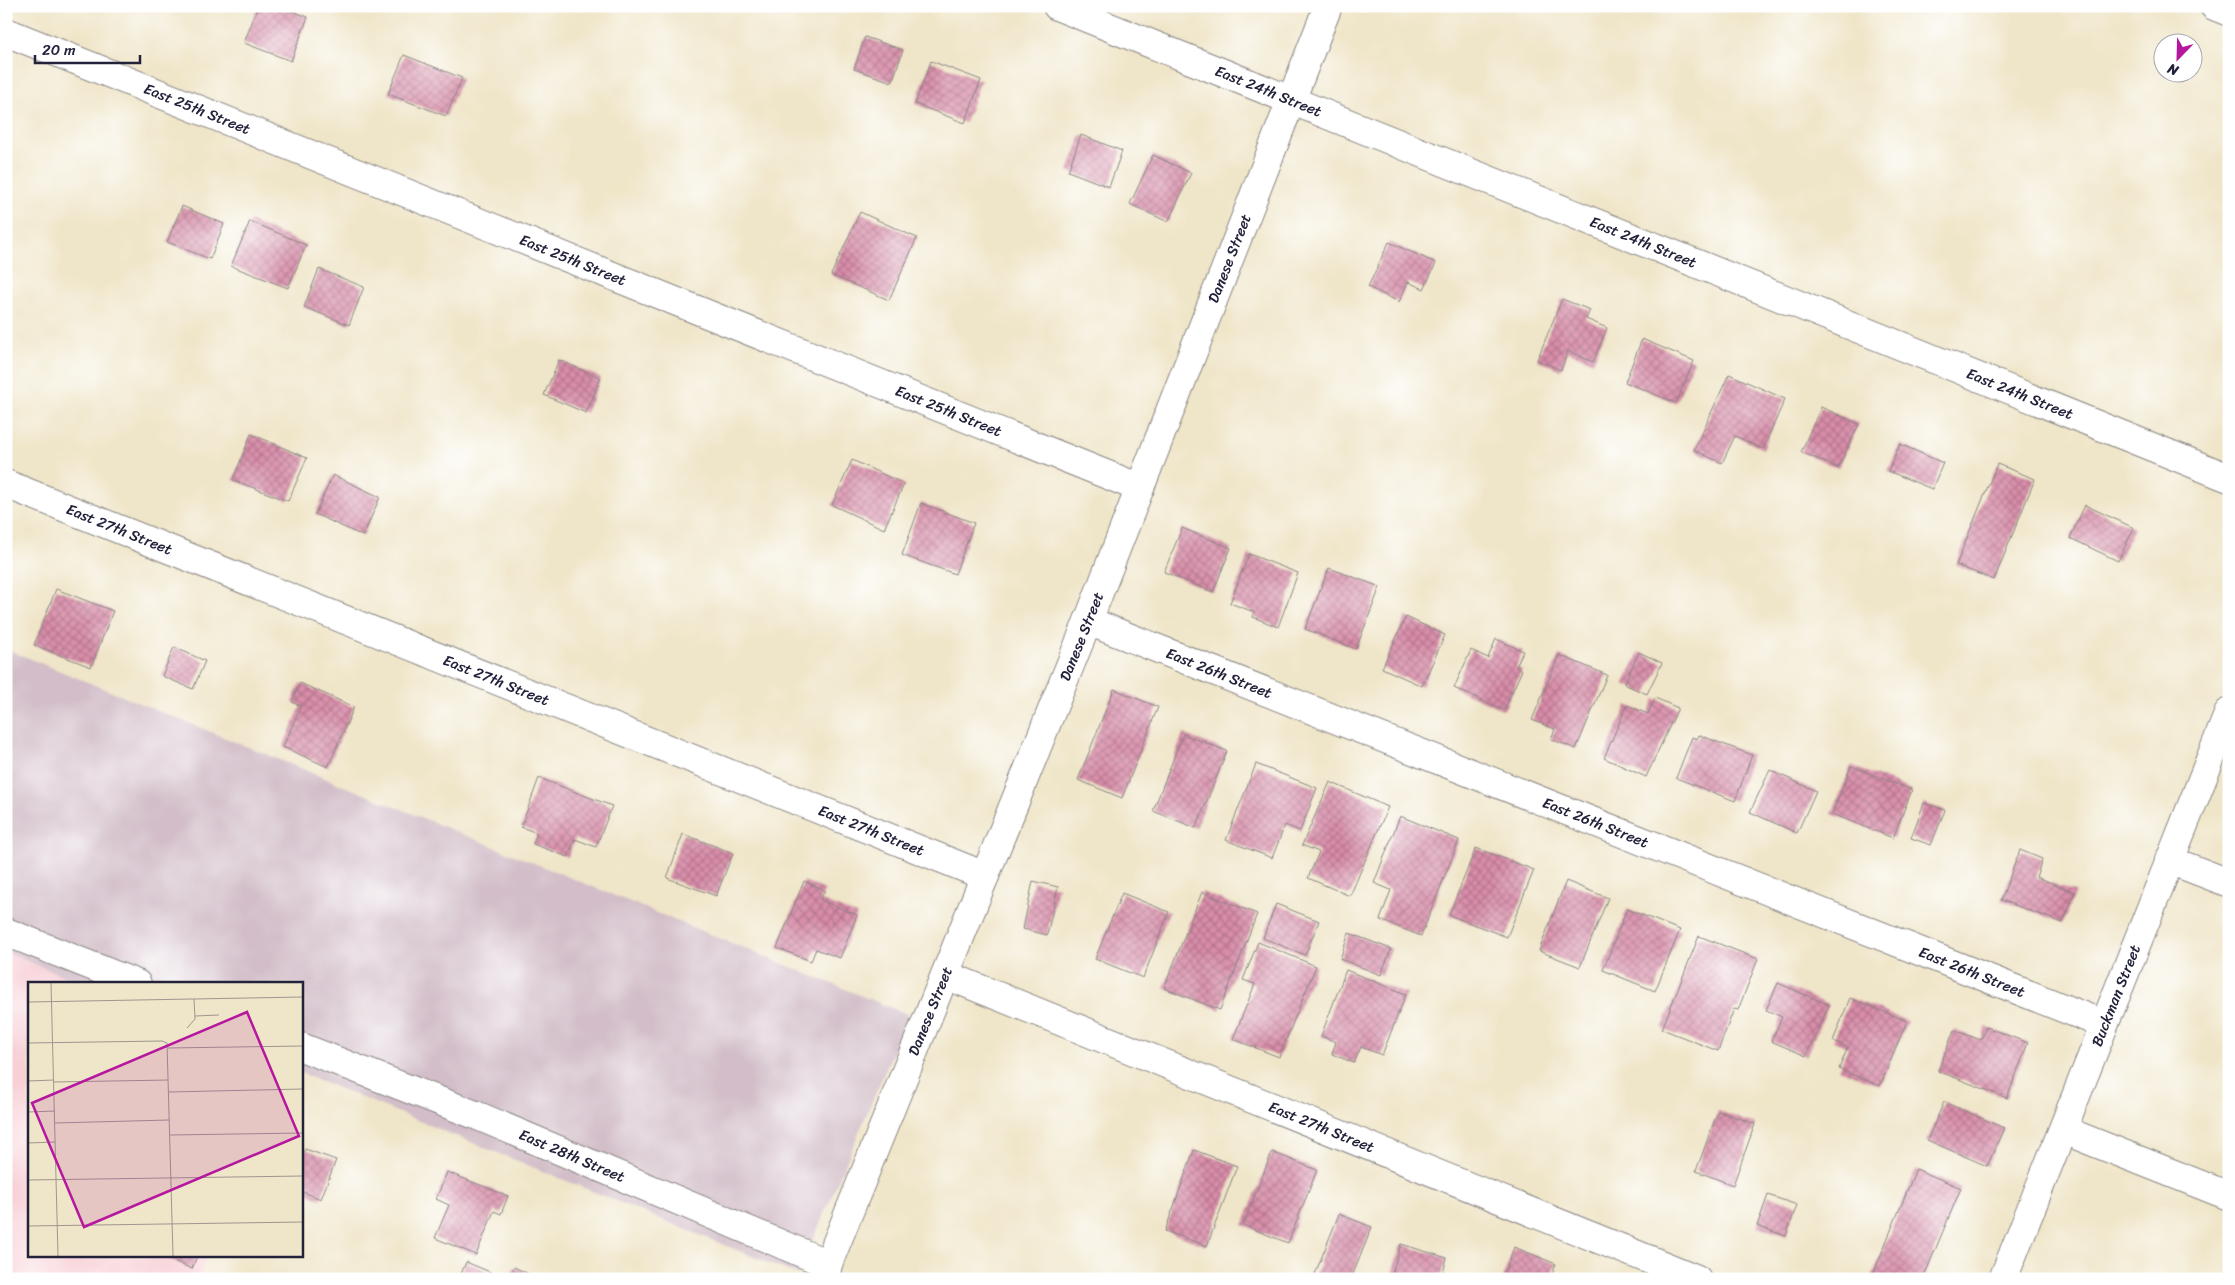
<svg xmlns="http://www.w3.org/2000/svg" width="2235" height="1285" font-family="Sriracha,sans-serif">
<defs>
<pattern id="building-cross-hatch" width="8" height="8" patternUnits="userSpaceOnUse" patternTransform="scale(1.25)"><rect width="8" height="8" fill="#d98da9"/><path d="M0 0l8 8M0 8l8-8" fill="none" stroke="#b0738b"/></pattern>
</defs>
<rect width="100%" height="100%" fill="#fff"/>
<filter id="ink" filterUnits="userSpaceOnUse"><feTurbulence type="fractalNoise" baseFrequency=".02" numOctaves="2"/><feDisplacementMap in="SourceGraphic" scale="10" xChannelSelector="R" yChannelSelector="G"/><feConvolveMatrix kernelMatrix="1 2 1 2 8 2 1 2 1" color-interpolation-filters="sRGB"/></filter>
<filter id="wash" filterUnits="userSpaceOnUse"><feTurbulence type="fractalNoise" baseFrequency=".0096" numOctaves="4" result="noise"/><feDisplacementMap in="SourceGraphic" scale="20" xChannelSelector="R" yChannelSelector="G"/><feGaussianBlur stdDeviation="1.12" result="paint"/><feColorMatrix in="noise" values="0 0 0 0 0 0 0 0 0 0 0 0 0 0 0 0 0 1.4 0 .05"/><feComposite in="paint" operator="in"/></filter>
<g filter="url(#wash)">
<rect width="100%" height="100%" fill="#efe5c8"/>
<polygon fill="#f7cfd5" points="6,952 83,984 29,984 29,1256 207,1256 198,1279 6,1279"/>
<polygon fill="#d2bdc8" points="6,649 909,1015 798,1275 301,1073 301,984 83,984 6,952"/>
<g id="blocks">
<g fill="url(#building-cross-hatch)">
<polygon points="258,6 279,6 308,17 291,61 244,43"/>
<polygon points="865,37 903,50 892,82 854,69"/>
<polygon points="404,55 462,78 446,116 388,94"/>
<polygon points="931,61 981,80 965,123 915,104"/>
<polygon points="1081,135 1122,151 1109,187 1068,171"/>
<polygon points="1153,155 1191,173 1168,222 1130,204"/>
<polygon points="182,206 224,224 210,259 167,242"/>
<polygon points="860,212 917,238 889,300 831,275"/>
<polygon points="250,221 306,245 288,288 231,266"/>
<polygon points="1389,242 1436,263 1424,289 1408,282 1399,302 1368,287"/>
<polygon points="319,269 364,287 349,325 304,307"/>
<polygon points="1562,299 1590,310 1586,319 1607,328 1593,362 1568,351 1561,370 1537,360"/>
<polygon points="1642,339 1694,361 1676,403 1625,382"/>
<polygon points="559,360 601,378 586,413 544,395"/>
<polygon points="1729,374 1785,399 1763,449 1735,436 1722,463 1694,450"/>
<polygon points="1821,407 1859,424 1838,468 1801,452"/>
<polygon points="251,434 307,458 288,501 233,480"/>
<polygon points="1900,444 1943,463 1932,489 1888,471"/>
<polygon points="852,460 904,484 884,529 832,505"/>
<polygon points="1997,464 2035,479 1994,580 1956,565"/>
<polygon points="333,475 380,497 363,536 315,514"/>
<polygon points="921,503 974,523 955,574 902,555"/>
<polygon points="2085,505 2134,528 2118,561 2070,538"/>
<polygon points="1182,528 1231,548 1213,592 1164,572"/>
<polygon points="1249,554 1298,573 1278,627 1253,617 1254,612 1230,603"/>
<polygon points="1329,568 1380,587 1356,649 1305,629"/>
<polygon points="56,589 113,611 91,667 34,645"/>
<polygon points="1406,617 1445,635 1422,686 1382,668"/>
<polygon points="1496,639 1523,651 1516,667 1522,670 1504,710 1454,688 1471,650 1488,658"/>
<polygon points="174,647 205,661 193,689 162,676"/>
<polygon points="1639,652 1662,663 1647,694 1624,684"/>
<polygon points="1559,655 1607,675 1576,749 1551,739 1555,729 1532,720"/>
<polygon points="300,683 354,707 328,767 283,747 301,706 292,702"/>
<polygon points="1114,689 1158,707 1122,798 1078,780"/>
<polygon points="1655,698 1678,708 1646,777 1604,758 1627,705 1648,714"/>
<polygon points="1183,734 1227,751 1196,828 1153,811"/>
<polygon points="1699,735 1752,755 1735,801 1676,778 1692,737 1697,739"/>
<polygon points="1256,764 1317,788 1300,831 1285,825 1272,858 1226,840"/>
<polygon points="1851,766 1912,790 1893,838 1832,814"/>
<polygon points="1770,770 1816,791 1797,833 1750,812"/>
<polygon points="539,778 612,806 596,847 575,839 568,857 533,844 537,833 521,827"/>
<polygon points="1330,782 1388,807 1350,896 1308,878 1319,852 1302,845"/>
<polygon points="1924,803 1945,810 1931,845 1911,838"/>
<polygon points="1400,816 1459,840 1421,936 1380,920 1391,890 1374,883"/>
<polygon points="683,834 733,853 716,896 667,878"/>
<polygon points="1476,848 1534,870 1507,937 1449,915"/>
<polygon points="2020,850 2042,859 2036,877 2075,892 2063,923 2001,900"/>
<polygon points="804,881 825,890 820,900 857,915 840,958 816,949 811,961 777,948"/>
<polygon points="1033,881 1058,887 1047,935 1023,929"/>
<polygon points="1566,881 1608,898 1580,967 1539,951"/>
<polygon points="1202,892 1257,914 1220,1010 1164,988"/>
<polygon points="1122,893 1169,912 1143,978 1095,959"/>
<polygon points="1276,904 1319,921 1305,955 1263,938"/>
<polygon points="1627,909 1680,930 1655,991 1603,970"/>
<polygon points="1349,933 1391,949 1381,975 1340,959"/>
<polygon points="1699,936 1758,959 1738,1010 1734,1009 1718,1051 1662,1029"/>
<polygon points="1258,942 1316,966 1279,1057 1233,1039 1255,984 1243,980"/>
<polygon points="1346,970 1406,994 1382,1055 1361,1047 1354,1063 1332,1054 1336,1042 1321,1036"/>
<polygon points="1778,983 1829,1005 1806,1056 1771,1041 1782,1017 1766,1010"/>
<polygon points="1850,998 1907,1021 1880,1086 1839,1069 1848,1047 1833,1041"/>
<polygon points="1986,1027 2028,1043 2007,1098 1938,1071 1954,1030 1981,1040"/>
<polygon points="1944,1102 2004,1128 1987,1166 1927,1140"/>
<polygon points="1718,1111 1755,1124 1733,1185 1696,1171"/>
<polygon points="305,1149 336,1160 321,1199 301,1191 301,1158"/>
<polygon points="1194,1150 1237,1166 1207,1246 1165,1231"/>
<polygon points="1272,1152 1317,1170 1288,1243 1243,1225"/>
<polygon points="1916,1169 1961,1188 1923,1279 1871,1279"/>
<polygon points="447,1172 508,1196 501,1214 494,1211 476,1255 435,1238 449,1205 436,1199"/>
<polygon points="1768,1195 1797,1205 1786,1236 1757,1226"/>
<polygon points="1339,1214 1372,1227 1351,1279 1313,1279"/>
<polygon points="1401,1244 1447,1258 1441,1279 1412,1279 1392,1273"/>
<polygon points="1514,1247 1556,1264 1550,1279 1502,1279"/>
<polygon points="162,1256 197,1256 192,1269"/>
<polygon points="466,1262 502,1277 501,1279 459,1279"/>
<polygon points="514,1267 539,1279 509,1279"/>
</g>
</g>
</g>
<g filter="url(#ink)">
<use href="#blocks" fill-opacity="0" stroke="#888482" stroke-width="1"/>
<g fill="none" stroke-linecap="round" stroke-linejoin="round">
<defs>
<g id="minor">
<path id="s1" d="M1057,6L2229,478"/>
<polyline points="2214,6 2229,12"/>
<path id="s2" d="M6,32L1140,488"/>
<path id="s3" d="M6,484L985,876"/>
<path id="s4" d="M1088,621L2103,1024"/>
<polyline points="2169,860 2229,883"/>
<polyline points="6,932 137,984"/>
<path id="s5" d="M946,975L1697,1279"/>
<path id="s6" d="M301,1047L478,1116L828,1264"/>
<polyline points="2063,1130 2229,1196"/>
<path id="s7" d="M825,1279L828,1264L1088,621L1328,6"/>
<path id="s8" d="M2003,1279L2229,712"/>
</g>
</defs>
<use href="#minor" stroke="#888482" stroke-width="30"/>
<use href="#minor" stroke="#fff" stroke-width="28"/>
</g>
</g>
<g text-anchor="middle" stroke-width="4.5" stroke-linejoin="round" paint-order="stroke">
<g font-size="15" fill="#22223b" stroke="#fff">
<text dy="5" stroke="none"><textPath href="#s1" startOffset="228">East 24th Street</textPath></text>
<text dy="5" stroke="none"><textPath href="#s2" startOffset="206">East 25th Street</textPath></text>
<text dy="5" stroke="none"><textPath href="#s1" startOffset="632">East 24th Street</textPath></text>
<text dy="5" stroke="none"><textPath href="#s7" startOffset="1098">Danese Street</textPath></text>
<text dy="5" stroke="none"><textPath href="#s2" startOffset="611">East 25th Street</textPath></text>
<text dy="5" stroke="none"><textPath href="#s1" startOffset="1038">East 24th Street</textPath></text>
<text dy="5" stroke="none"><textPath href="#s2" startOffset="1016">East 25th Street</textPath></text>
<text dy="5" stroke="none"><textPath href="#s3" startOffset="122">East 27th Street</textPath></text>
<text dy="5" stroke="none"><textPath href="#s7" startOffset="692">Danese Street</textPath></text>
<text dy="5" stroke="none"><textPath href="#s4" startOffset="141">East 26th Street</textPath></text>
<text dy="5" stroke="none"><textPath href="#s3" startOffset="528">East 27th Street</textPath></text>
<text dy="5" stroke="none"><textPath href="#s4" startOffset="546">East 26th Street</textPath></text>
<text dy="5" stroke="none"><textPath href="#s3" startOffset="932">East 27th Street</textPath></text>
<text dy="5" stroke="none"><textPath href="#s4" startOffset="951">East 26th Street</textPath></text>
<text dy="5" stroke="none"><textPath href="#s8" startOffset="305">Buckman Street</textPath></text>
<text dy="5" stroke="none"><textPath href="#s7" startOffset="288">Danese Street</textPath></text>
<text dy="5" stroke="none"><textPath href="#s5" startOffset="405">East 27th Street</textPath></text>
<text dy="5" stroke="none"><textPath href="#s6" startOffset="292">East 28th Street</textPath></text>
</g>
</g>
<g transform="translate(28 982)">
<rect width="275" height="275" fill="#efe5c8"/>
<path fill="none" stroke="#9d9790" stroke-width="1" d="M23,1L30,274M0,20L275,15M167,34L191,33M159,46L167,37L166,17M0,61L134,59L139,61L145,274M140,66L275,64M0,99L26,98M26,100L140,98M141,110L275,107M0,130L27,129M27,141L141,138M142,153L275,151M0,161L27,160M0,198L275,194M0,244L275,240"/>
<path fill="#b5179e" fill-opacity="0.15" stroke="#b5179e" stroke-width="2.5" d="M219,30L271,154L56,245L4,121Z"/>
<rect width="275" height="275" fill="none" stroke="#22223b" stroke-width="2.5"/>
</g>
<rect width="2235" height="1285" fill="none" stroke="#fff" stroke-width="25"/>
<g transform="translate(2178 58) rotate(203)"><circle r="24" fill="#ffffff" stroke="#a7a7b1"/>
<path d="M0-4L9 19L0 12L-9 19Z" fill="#b5179e"/>
<text y="-8" font-size="14" font-weight="bold" text-anchor="middle" fill="#22223b">N</text>
</g>
<path d="M35 55v8h105v-8" fill="none" stroke="#22223b" stroke-width="2.5"/>
<text x="42" y="55" font-size="15" fill="#22223b" stroke="#ffffff" stroke-width="4" paint-order="stroke">20 m</text>
</svg>
